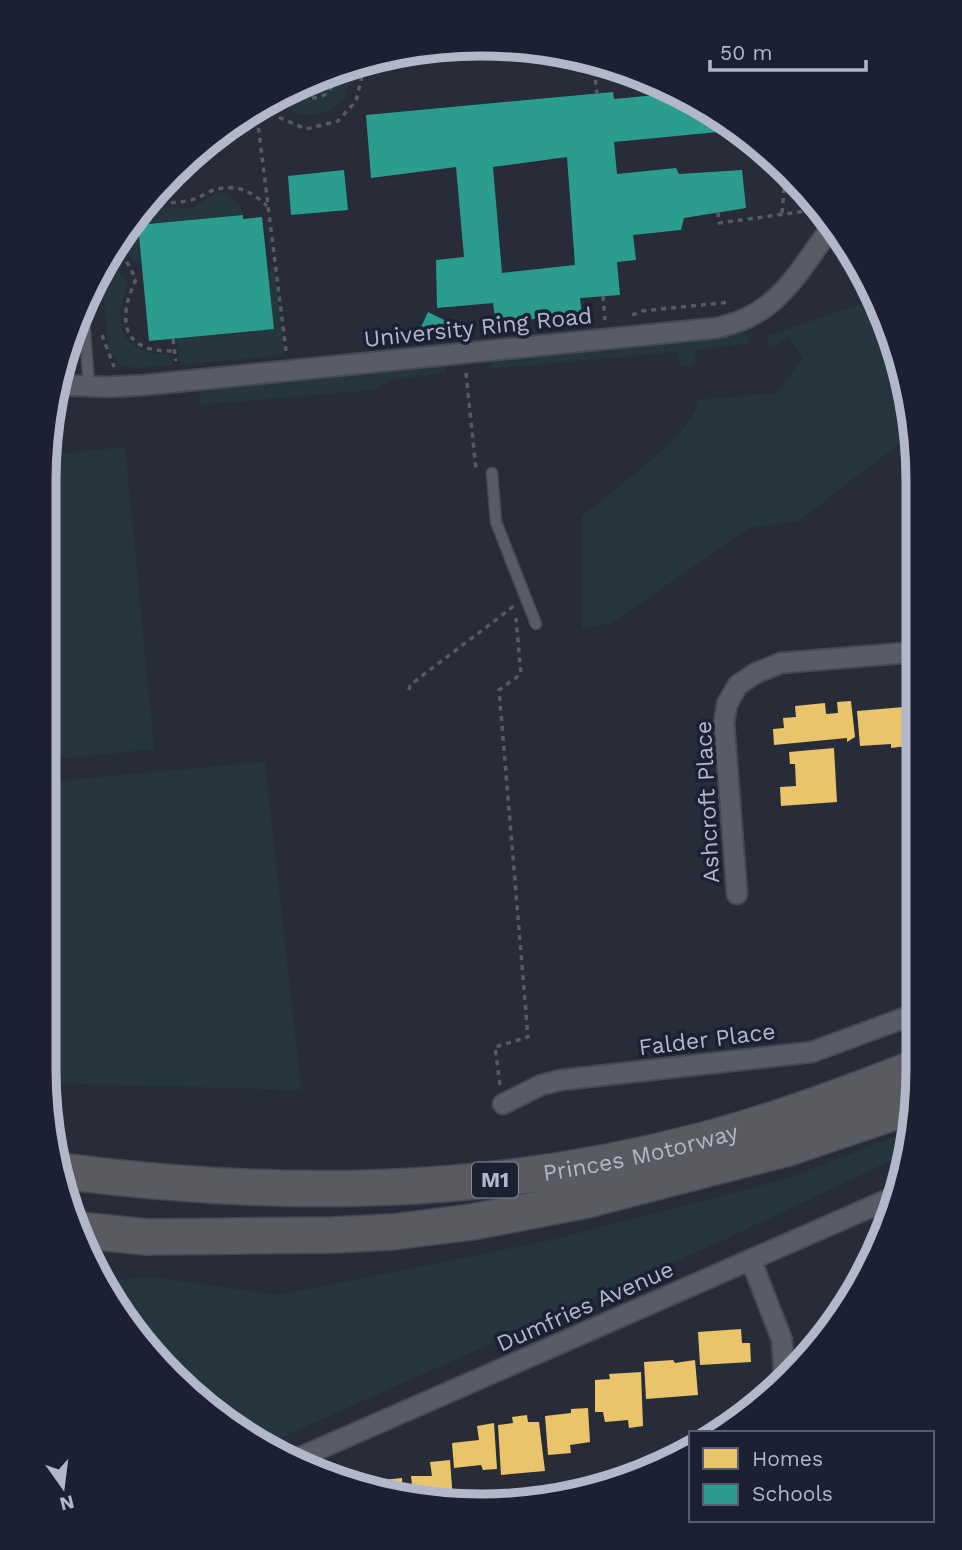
<svg xmlns="http://www.w3.org/2000/svg" width="962" height="1550" font-family="'Work Sans',sans-serif">
<rect width="100%" height="100%" fill="#282c39"/>
<g fill="#25363e">
<path d="M348,73C357,107 302,135 280,97Z"/>
<path d="M221,192C234,196 239,202 243,215L138,225L141,262L135,263L124,249L122,237L134,215L146,204C162,204 176,211 191,207C203,204 209,195 221,192Z"/>
<path d="M113,252L121,274L128,283C126,292 121,302 120,311C116,341 142,356 168,354L173,365L138,368L121,366L109,350L101,273Z"/>
<polygon points="274,267 284,355 180,365 177,338 273,328 268,268"/>
<path d="M875,299L903,367L914,433L798,521L749,528L612,623L582,629V516C604,498 703,426 697,400L777,393L803,358L789,337L769,349L768,336Z"/>
<polygon points="745,334 751,343 695,350 695,361 690,367 680,365 677,352 489,369 494,359"/>
<polygon points="445,365 446,373 392,380 373,390 199,405 200,388"/>
<polygon points="125,447 154,749 46,760 47,455"/>
<polygon points="265,762 301,1090 46,1083 44,1069 45,782"/>
<polygon points="914,1129 907,1153 730,1237 264,1445 238,1432 134,1335 105,1281 153,1277 279,1295 552,1240 786,1179"/>
</g>
<g fill="#e9c46a">
<polygon points="851,701 855,737 847,742 847,738 774,745 773,729 784,728 783,718 796,717 795,706 825,703 826,714 838,713 837,702"/>
<polygon points="916,703 916,745 912,745 908,704"/>
<polygon points="904,707 907,746 891,748 891,744 860,746 857,711"/>
<polygon points="834,748 837,802 781,806 780,787 796,786 795,764 790,764 789,752"/>
<polygon points="741,1329 742,1343 750,1343 751,1362 700,1365 698,1332"/>
<polygon points="673,1360 675,1363 695,1360 698,1395 646,1399 644,1362"/>
<polygon points="641,1372 643,1426 629,1428 628,1420 605,1422 603,1412 595,1412 595,1380 610,1379 609,1374"/>
<polygon points="588,1408 590,1442 570,1445 571,1453 548,1455 545,1416 571,1413 571,1409"/>
<polygon points="527,1415 528,1422 539,1422 545,1471 501,1475 498,1425 513,1423 512,1417"/>
<polygon points="494,1423 497,1469 483,1470 481,1465 454,1468 452,1443 479,1440 477,1426"/>
<polygon points="450,1460 453,1500 413,1495 411,1476 432,1476 430,1462"/>
<polygon points="402,1478 403,1493 384,1490 383,1480"/>
</g>
<g fill="#2a9d8f" fill-rule="evenodd">
<path d="M613,92L614,99L667,94L739,130L614,142L617,174L676,168L679,174L742,170L746,208L684,218L681,230L633,235L636,260L617,262L620,295L580,298L582,314L496,323L493,303L437,308L436,260L464,257L456,167L371,178L366,115ZM567,157L575,265L502,273L493,167Z"/>
<polygon points="344,170 348,210 291,215 288,176"/>
<polygon points="243,215 243,219 262,217 274,329 149,341 138,225"/>
<polygon points="428,312 450,323 443,338 421,327"/>
</g>
<g fill="none" stroke-linecap="round" stroke-linejoin="round">
<defs>
<g id="lane">
<polyline points="83,304 89,387"/>
<polyline points="492,473 496,522 536,624"/>
</g>
<g id="street">
<path d="M58,385L108,387L145,385L716,328C777,316 796,275 830,229"/>
<polyline points="737,894 724,723 727,704 738,685 756,673 781,663 916,652"/>
<polyline points="503,1104 541,1085 561,1080 812,1052 915,1014"/>
<polyline points="751,1260 782,1340 784,1377"/>
<polyline points="294,1460 896,1196"/>
</g>
<g id="highway">
<path id="s1" d="M61,1171C278,1199 491,1197 704,1140C776,1121 845,1095 915,1068"/>
<polyline points="78,1230 147,1237 332,1235 392,1232 472,1222 586,1200 788,1148 915,1105"/>
</g>
</defs>
<use href="#lane" stroke="#464952" stroke-width="13"/>
<use href="#street" stroke="#464952" stroke-width="23"/>
<use href="#highway" stroke="#454853" stroke-width="38"/>
<g stroke="#565a63" stroke-width="3.5" stroke-dasharray="5 5" stroke-linecap="butt">
<polyline points="414,51 433,48"/>
<polyline points="481,51 511,57 511,53"/>
<polyline points="511,57 548,61 597,60"/>
<polyline points="593,60 597,94"/>
<path d="M295,91L298,96C321,100 327,99 336,77"/>
<polyline points="268,101 278,117 306,129 338,121 356,101 364,68"/>
<polyline points="256,108 286,351"/>
<path d="M151,200C165,203 177,204 190,200C198,199 204,194 211,191C234,183 251,190 267,206"/>
<polyline points="718,212 719,223 814,210"/>
<polyline points="782,213 785,177"/>
<path d="M117,244L136,279C117,320 121,353 175,351"/>
<polyline points="96,280 98,299"/>
<polyline points="603,296 605,320"/>
<polyline points="632,315 642,311 731,302"/>
<polyline points="102,335 114,367"/>
<polyline points="173,339 176,361"/>
<polyline points="466,373 476,470"/>
<polyline points="409,690 410,685 514,606"/>
<polyline points="500,1085 495,1047 528,1037 499,690 521,674 516,618"/>
</g>
<use href="#lane" stroke="#595c66" stroke-width="10"/>
<use href="#street" stroke="#595c66" stroke-width="19"/>
<use href="#highway" stroke="#595b60" stroke-width="35"/>
</g>
<g text-anchor="middle" stroke-width="7" stroke-linejoin="round" paint-order="stroke">
<rect fill="#1b2133" stroke="#858a9d" stroke-width="2" x="472" y="1162.5" width="46" height="35" rx="5"/>
<g font-size="21" font-weight="bold" fill="#b2b7ca">
<text x="495" y="1187">M1</text>
</g>
<g font-size="23" fill="#b2b7ca" stroke="#1b2133">
<text transform="translate(478 327) rotate(-6)" y="8">University Ring Road</text>
<text transform="translate(707 802) rotate(-93)" y="8">Ashcroft Place</text>
<text transform="translate(707 1039) rotate(-7)" y="8">Falder Place</text>
<text dy="8" stroke="none"><textPath href="#s1" startOffset="583">Princes Motorway</textPath></text>
<text transform="translate(585 1306) rotate(-24)" y="8">Dumfries Avenue</text>
</g>
</g>
<path d="M0 0H962V1550H0ZM481 56H481A425 425 0 0 1 906 481V1069A425 425 0 0 1 481 1494H481A425 425 0 0 1 56 1069V481A425 425 0 0 1 481 56Z" fill="#1b2133" fill-rule="evenodd"/>
<path fill="none" stroke="#b2b7ca" stroke-width="9" d="M481 56H481A425 425 0 0 1 906 481V1069A425 425 0 0 1 481 1494H481A425 425 0 0 1 56 1069V481A425 425 0 0 1 481 56Z"/>
<rect x="689" y="1431" width="245" height="91" fill="#1b2133" stroke="#575d6f" stroke-width="2"/>
<rect x="703" y="1448" width="35" height="21" fill="#e9c46a" stroke="#575d6f" stroke-width="2"/>
<text x="752" y="1466" font-size="21" fill="#b2b7ca">Homes</text>
<rect x="703" y="1484" width="35" height="21" fill="#2a9d8f" stroke="#575d6f" stroke-width="2"/>
<text x="752" y="1501" font-size="21" fill="#b2b7ca">Schools</text>
<g transform="translate(63 1487) rotate(166)" stroke="#1b2133" stroke-width="5" paint-order="stroke">
<path d="M0-5L12 26L0 18L-12 26Z" fill="#b2b7ca"/>
<text y="-10" font-size="19" font-weight="bold" text-anchor="middle" fill="#b2b7ca">N</text>
</g>
<path d="M710 60v10h156v-10" fill="none" stroke="#b2b7ca" stroke-width="3.5"/>
<text x="720" y="60" font-size="21" fill="#b2b7ca" stroke="#1b2133" stroke-width="5" paint-order="stroke">50 m</text>
</svg>
